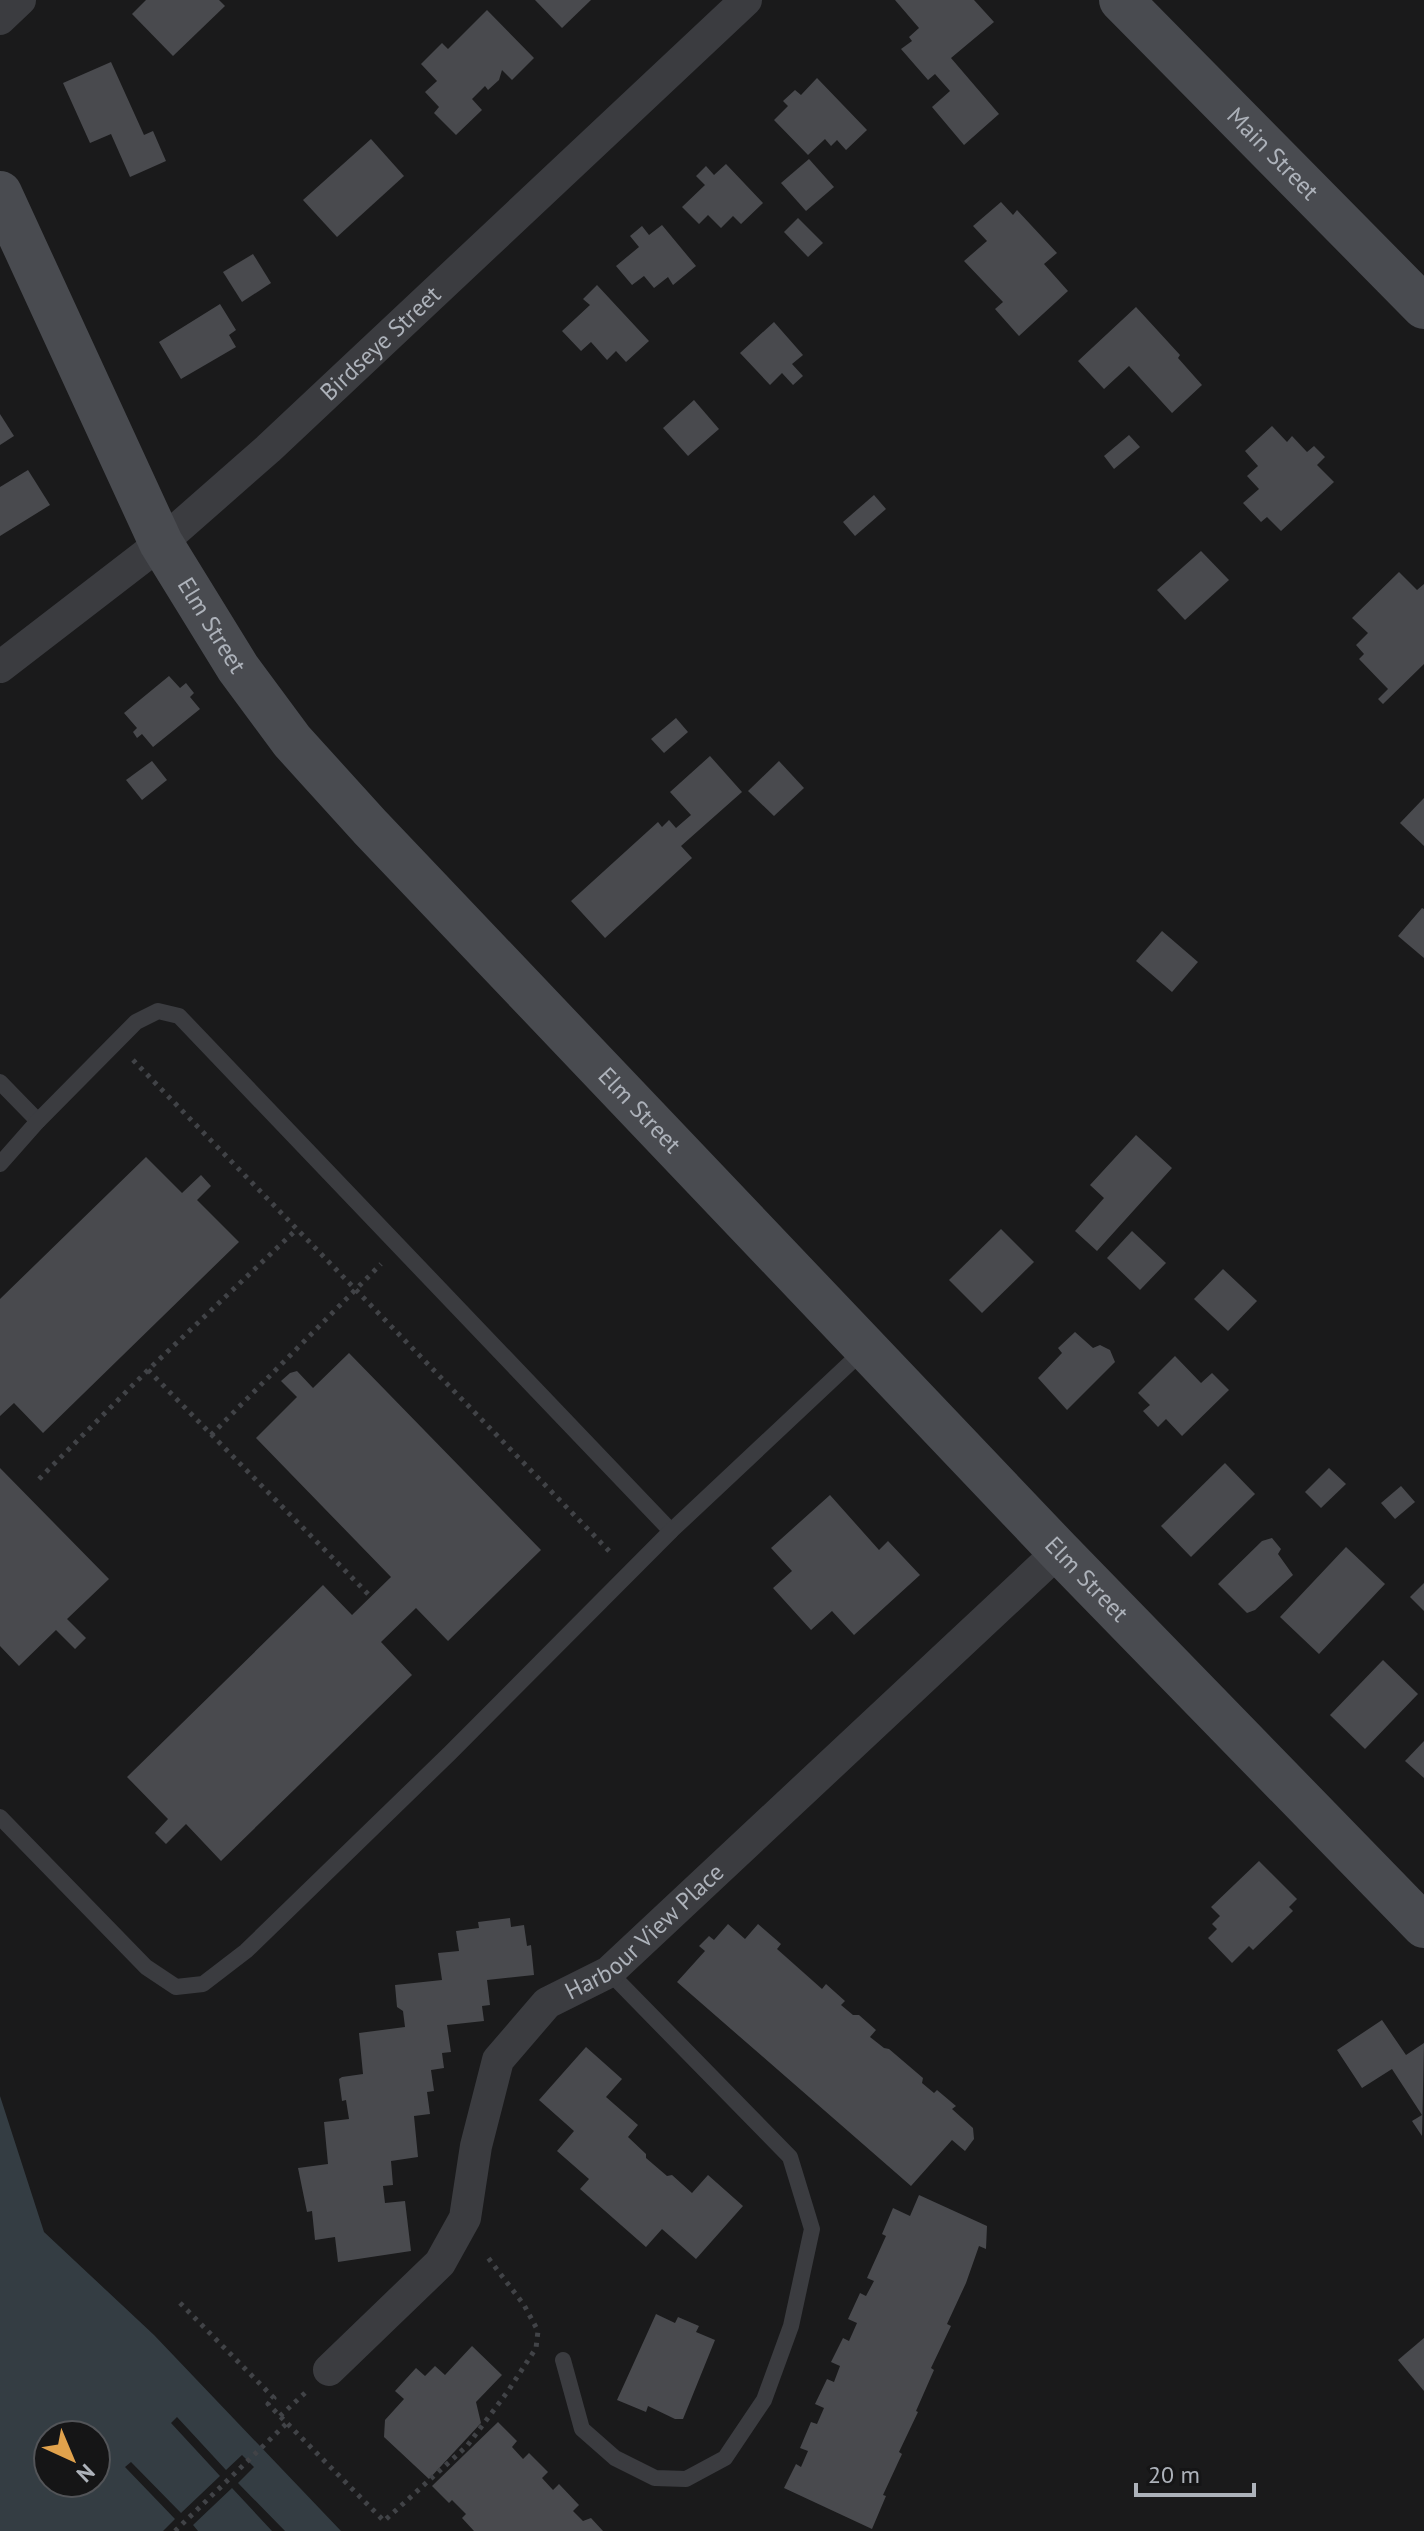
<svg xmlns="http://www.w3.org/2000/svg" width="1424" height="2531" font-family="'PT Sans',sans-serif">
<rect width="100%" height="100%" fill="#1a1a1b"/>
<path fill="#343d43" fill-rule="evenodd" d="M0,2096L44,2232L154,2335L341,2531H0ZM48,2435H96V2483H48Z"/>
<polygon fill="#1a1a1b" points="177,2417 226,2470 242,2455 254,2467 238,2483 285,2531 272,2531 232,2488 193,2525 198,2531 163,2531 175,2519 125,2467 131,2462 181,2513 220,2476 171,2423"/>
<g fill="#494a4e">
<polygon points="146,0 219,0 225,6 173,56 132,14"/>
<polygon points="535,0 591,0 562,28"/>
<polygon points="895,0 974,0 994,22 951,58 999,114 964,145 932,107 950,91 935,74 928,80 901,49 912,41 909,37 919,28"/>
<polygon points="487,10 534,58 512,80 502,70 499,80 488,90 485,86 472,99 482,110 456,135 434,113 439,107 425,92 437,81 421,64 442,43 448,49"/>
<polygon points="111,62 144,135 153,131 166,161 130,177 111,134 90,143 63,83"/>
<polygon points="817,78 867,130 846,150 837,140 831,146 825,139 808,155 774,120 788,106 783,101 795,90 801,95"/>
<polygon points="371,139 404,176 337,237 303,200"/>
<polygon points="809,159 834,187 806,211 781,183"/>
<polygon points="726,164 763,203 741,224 733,216 721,228 708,215 699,224 682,207 705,185 696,176 706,166 714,175"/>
<polygon points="1001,202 1013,215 1017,210 1057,253 1044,264 1068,291 1019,336 995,309 1003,302 964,261 987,241 973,226"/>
<polygon points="798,218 823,243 808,257 784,232"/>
<polygon points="662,225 696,266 673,285 668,277 654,288 644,276 632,285 616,266 639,247 630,236 642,226 649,235"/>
<polygon points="253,254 271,283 242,302 223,272"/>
<polygon points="597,285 649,341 626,362 616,351 607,360 591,342 581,351 562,331 590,305 583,299"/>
<polygon points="220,304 236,330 229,335 236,347 181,379 159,342"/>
<polygon points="1136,307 1180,355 1178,358 1202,385 1172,413 1129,366 1104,389 1078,361"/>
<polygon points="774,322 803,355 792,364 803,376 793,385 782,373 770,385 740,353"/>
<polygon points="694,400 719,429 688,456 663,428"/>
<polygon points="0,414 14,436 0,445"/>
<polygon points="1272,426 1287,442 1292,436 1307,452 1314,446 1325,457 1317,465 1334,482 1281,531 1267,517 1261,522 1243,503 1259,489 1247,476 1258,466 1245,451"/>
<polygon points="1129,435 1140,447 1114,469 1104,456"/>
<polygon points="28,470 50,505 0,536 0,487"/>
<polygon points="874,495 886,509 855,536 843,522"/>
<polygon points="1201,551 1229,580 1185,620 1157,590"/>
<polygon points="1399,572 1417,590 1424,584 1424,664 1383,704 1378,699 1388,689 1359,659 1364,654 1356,645 1368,633 1352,618"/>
<polygon points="169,676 180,688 186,683 194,693 190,697 200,709 153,747 142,734 137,738 133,732 137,728 124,713"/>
<polygon points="676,718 688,732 664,753 651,739"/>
<polygon points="710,756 742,792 681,846 692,858 605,938 571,901 658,822 662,827 669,820 676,828 691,815 670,792"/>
<polygon points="152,761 167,780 142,800 126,780"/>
<polygon points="779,761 804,788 774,816 748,791"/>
<polygon points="1424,798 1424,846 1400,823"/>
<polygon points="1422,908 1424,909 1424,958 1398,936"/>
<polygon points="1162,931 1198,962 1172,992 1136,961"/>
<polygon points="1136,1135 1172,1168 1097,1251 1075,1231 1104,1198 1090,1185"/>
<polygon points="146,1157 182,1193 201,1175 211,1186 197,1200 239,1242 43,1433 14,1403 0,1416 0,1299"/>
<polygon points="1001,1229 1034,1262 982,1313 949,1280"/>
<polygon points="1132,1231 1166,1263 1140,1290 1107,1258"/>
<polygon points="1223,1269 1257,1301 1228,1331 1194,1299"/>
<polygon points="1075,1332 1093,1348 1100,1345 1110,1350 1115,1362 1067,1410 1038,1378 1062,1353 1058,1348"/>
<polygon points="349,1353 541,1550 448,1641 416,1608 381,1642 412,1675 221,1861 186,1824 166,1844 155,1833 168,1819 127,1777 323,1585 352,1615 391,1577 256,1438 297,1397 281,1381 290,1373 297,1371 313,1388"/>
<polygon points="1175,1356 1201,1383 1212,1373 1229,1390 1182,1436 1166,1419 1158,1427 1143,1411 1150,1405 1138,1393"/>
<polygon points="1225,1463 1255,1494 1191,1557 1161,1526"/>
<polygon points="0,1468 109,1579 67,1619 86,1638 75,1649 56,1630 19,1666 0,1646"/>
<polygon points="1329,1468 1346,1484 1321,1508 1305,1492"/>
<polygon points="1401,1486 1415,1502 1395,1519 1381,1503"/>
<polygon points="830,1495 879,1550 888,1541 920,1575 854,1635 832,1611 811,1630 773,1588 792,1571 771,1548"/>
<polygon points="1272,1538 1281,1549 1278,1554 1293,1575 1255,1610 1247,1613 1218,1584 1262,1541"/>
<polygon points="1346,1547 1385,1584 1319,1654 1280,1617"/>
<polygon points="1424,1583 1424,1611 1410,1597"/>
<polygon points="1383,1660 1418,1694 1365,1749 1330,1715"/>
<polygon points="1424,1741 1424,1778 1405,1761"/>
<polygon points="1259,1861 1297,1899 1289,1907 1293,1911 1253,1950 1249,1946 1232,1963 1208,1938 1217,1929 1212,1924 1220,1916 1211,1907"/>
<polygon points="510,1918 511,1927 524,1925 527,1946 531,1945 534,1975 487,1980 490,2005 482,2006 484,2021 447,2025 451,2052 442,2053 444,2068 431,2070 434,2091 427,2092 430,2114 414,2116 418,2157 391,2161 393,2185 383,2186 385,2203 405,2201 411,2251 338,2262 335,2237 315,2240 312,2211 307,2212 298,2168 328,2164 324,2122 349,2119 346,2100 342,2101 339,2079 342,2077 363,2074 359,2033 405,2027 403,2011 397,2007 395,1985 442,1980 438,1953 459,1951 456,1931 479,1928 478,1922"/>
<polygon points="728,1924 745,1939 758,1924 781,1944 777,1949 822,1989 826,1984 845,2001 841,2005 853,2015 859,2015 876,2030 870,2037 884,2048 889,2049 923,2078 922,2083 934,2093 937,2090 956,2106 952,2109 973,2128 974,2139 965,2151 952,2140 911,2186 677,1982 705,1951 699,1946 709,1936 714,1940"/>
<polygon points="1382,2020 1406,2055 1424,2043 1422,2136 1412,2121 1422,2115 1392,2069 1362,2088 1337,2050"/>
<polygon points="586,2047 622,2079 606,2097 638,2125 628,2137 646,2154 646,2158 667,2176 672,2175 692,2193 708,2175 743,2206 696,2259 662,2229 646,2247 580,2189 589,2179 557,2151 574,2131 539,2100"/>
<polygon points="919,2195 987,2226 986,2249 979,2246 966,2283 947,2324 951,2326 931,2368 934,2370 916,2411 918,2412 899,2452 902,2454 883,2495 886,2496 872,2529 784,2488 796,2464 801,2467 808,2451 800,2448 811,2422 817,2424 824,2408 815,2404 827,2379 834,2382 840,2366 831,2362 843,2338 849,2341 857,2323 848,2319 860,2293 866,2296 874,2281 867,2278 886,2236 882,2234 893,2208 910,2216"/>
<polygon points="656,2314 675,2323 678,2317 699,2326 696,2332 715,2340 683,2419 675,2419 648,2406 646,2412 617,2400"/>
<polygon points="1424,2338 1424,2391 1398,2360"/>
<polygon points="472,2346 502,2375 476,2402 481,2423 429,2479 384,2437 385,2420 404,2399 395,2391 416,2368 425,2376 435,2366 445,2375"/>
<polygon points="498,2422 517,2441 512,2447 523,2459 529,2453 548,2472 542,2478 553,2490 559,2484 579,2505 573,2511 583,2521 591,2518 603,2531 474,2531 462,2518 466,2514 452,2500 449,2503 432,2486"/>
</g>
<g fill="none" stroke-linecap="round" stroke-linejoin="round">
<g stroke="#414347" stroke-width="5" stroke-dasharray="4 6" stroke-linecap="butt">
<polyline points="133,1060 611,1553"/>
<polyline points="148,1370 371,1597"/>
<polyline points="211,1435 381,1264"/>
<polyline points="39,1479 148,1370 297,1229"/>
<polyline points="180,2303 274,2398 268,2404 384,2521 467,2446 508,2391 536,2348 538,2331 524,2305 486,2255"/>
<polyline points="280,2416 305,2393"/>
<polyline points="175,2531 287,2423"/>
</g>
<g stroke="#3b3c40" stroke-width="16">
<polyline points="0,1082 38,1121"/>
<polyline points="0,1164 38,1121 136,1022 158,1011 179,1016 671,1531"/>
<polyline points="0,1817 146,1967 176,1987 203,1984 246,1951 450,1753 671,1531 866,1348"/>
<polyline points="563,2360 582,2429 615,2458 655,2478 686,2479 725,2458 764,2400 791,2326 812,2229 790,2157 609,1972"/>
</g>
<g stroke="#3b3c40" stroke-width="32">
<polyline points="0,19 20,0"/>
<path id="s1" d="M0,667L161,543L268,449L746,0"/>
<path id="s2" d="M329,2370L440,2263L465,2218L476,2146L498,2060L547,2003L609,1972L1059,1551"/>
</g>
<g stroke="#494b50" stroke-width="44">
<path id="s3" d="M1121,0L1424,307"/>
<path id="s4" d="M0,193L161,543L238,668L292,741L370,827L1059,1551L1424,1926"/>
</g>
</g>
<g text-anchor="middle" stroke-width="6" stroke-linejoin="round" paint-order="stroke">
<g font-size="24" fill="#adb2ba" stroke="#151516">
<text dy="8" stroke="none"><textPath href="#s3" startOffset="216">Main Street</textPath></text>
<text dy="8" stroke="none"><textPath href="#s1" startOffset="500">Birdseye Street</textPath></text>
<text dy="8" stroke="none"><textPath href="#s4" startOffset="482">Elm Street</textPath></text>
<text dy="8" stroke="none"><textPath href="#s4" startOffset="1130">Elm Street</textPath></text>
<text dy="8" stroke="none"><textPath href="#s4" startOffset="1778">Elm Street</textPath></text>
<text dy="8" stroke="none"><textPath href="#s2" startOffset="564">Harbour View Place</textPath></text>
</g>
</g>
<g transform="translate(72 2459) rotate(136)"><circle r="38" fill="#151516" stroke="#525458" stroke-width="2"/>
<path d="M0-6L14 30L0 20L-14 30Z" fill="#e1a24c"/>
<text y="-12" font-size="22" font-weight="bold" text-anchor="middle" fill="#adb2ba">N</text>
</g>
<path d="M1136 2483v12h118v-12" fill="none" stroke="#adb2ba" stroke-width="4"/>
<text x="1148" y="2483" font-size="24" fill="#adb2ba" stroke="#151516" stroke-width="6" paint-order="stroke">20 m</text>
</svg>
